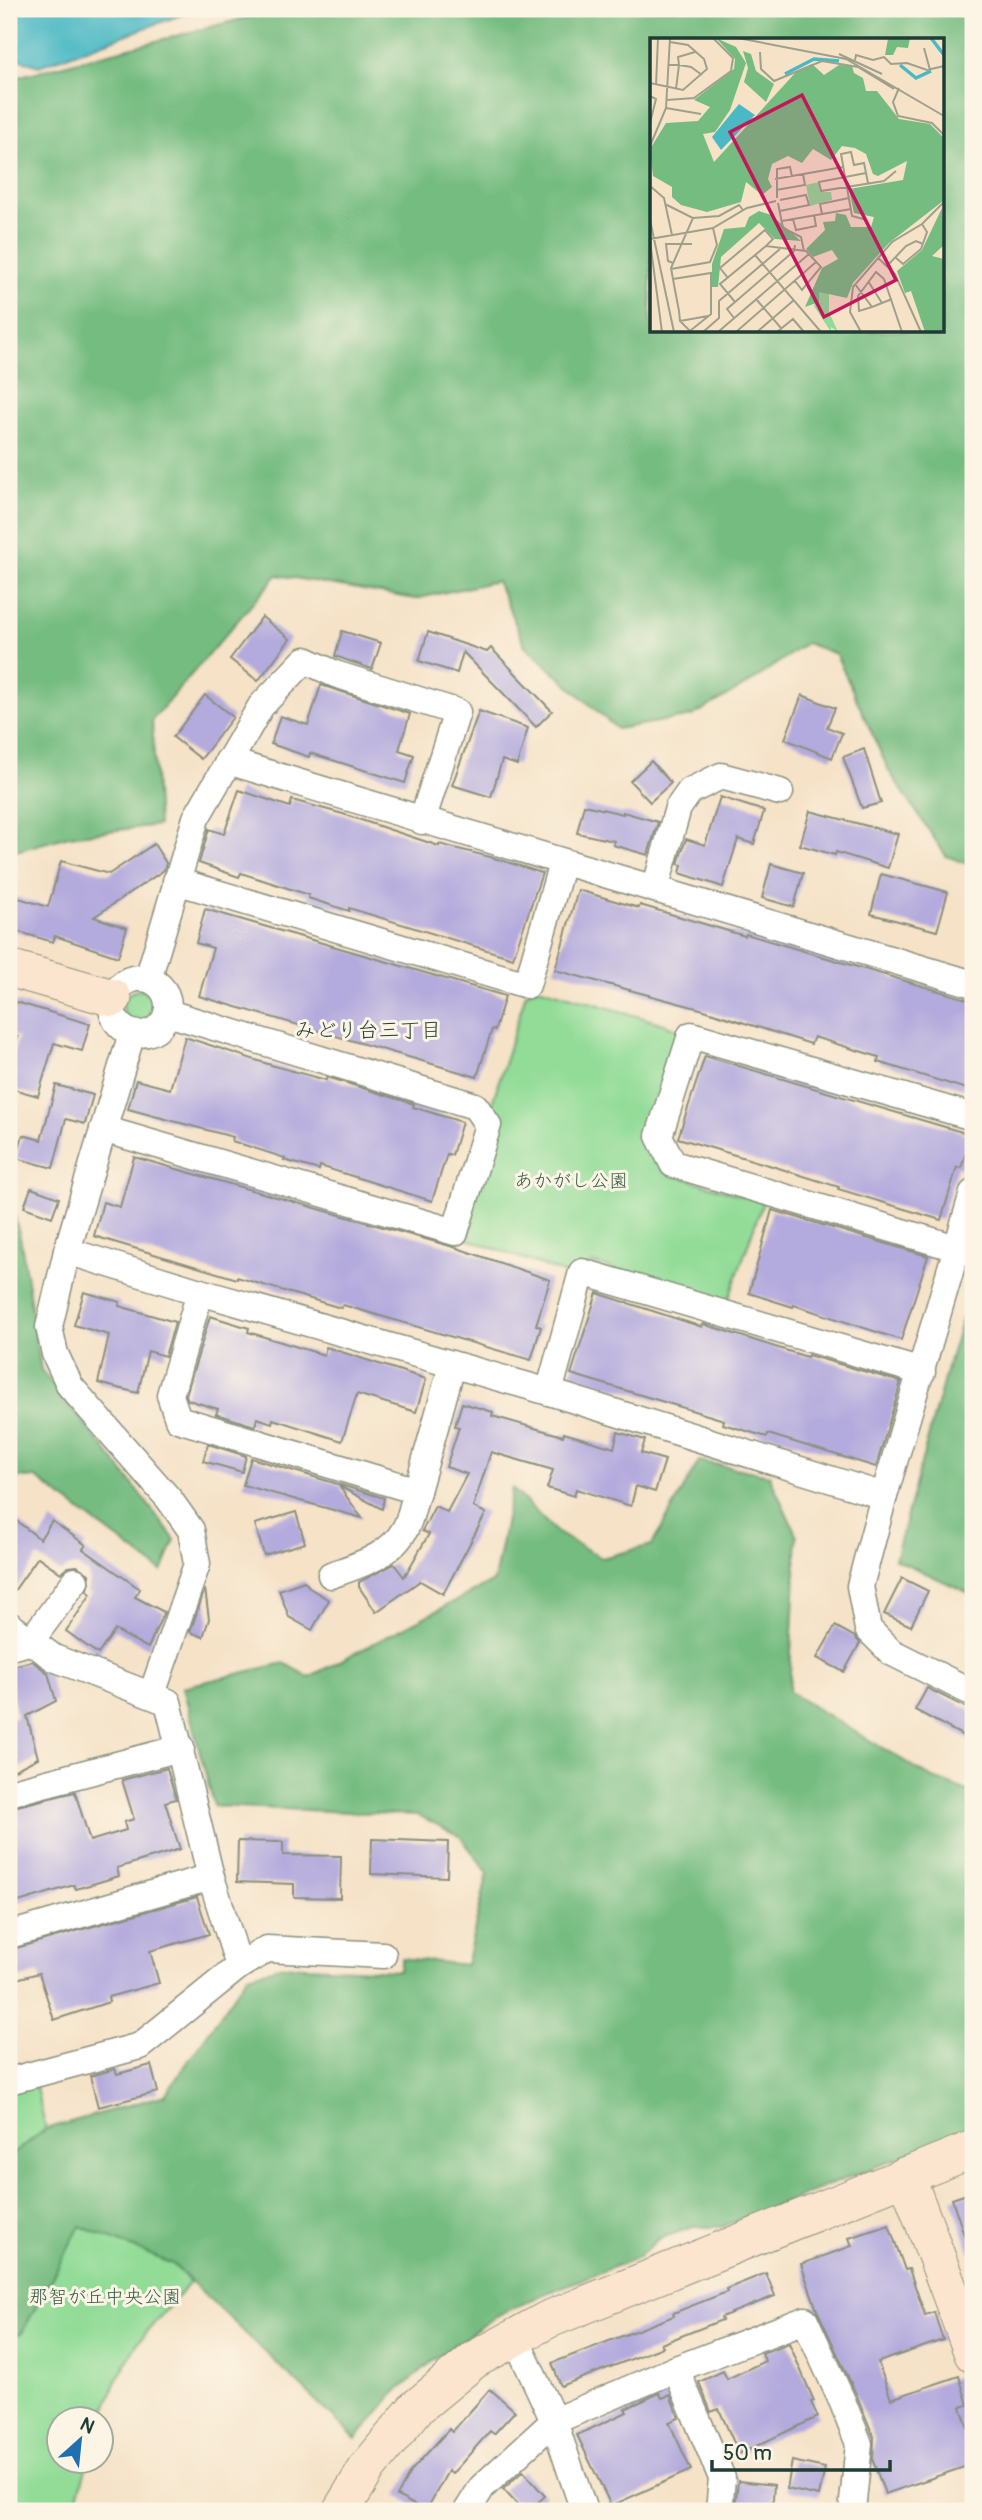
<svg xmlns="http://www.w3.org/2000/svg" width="982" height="2520" font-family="Pangolin,'Klee One',sans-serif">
<rect width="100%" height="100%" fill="#fcf5e5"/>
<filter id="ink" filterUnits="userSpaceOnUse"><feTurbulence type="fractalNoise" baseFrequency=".0143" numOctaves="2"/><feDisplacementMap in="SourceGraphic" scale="14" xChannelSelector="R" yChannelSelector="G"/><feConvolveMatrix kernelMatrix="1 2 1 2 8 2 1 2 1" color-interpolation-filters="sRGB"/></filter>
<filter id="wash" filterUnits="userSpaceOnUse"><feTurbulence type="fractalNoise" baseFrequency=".00686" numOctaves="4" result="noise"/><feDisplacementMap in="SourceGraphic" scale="28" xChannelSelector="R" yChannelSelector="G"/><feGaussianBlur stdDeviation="1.57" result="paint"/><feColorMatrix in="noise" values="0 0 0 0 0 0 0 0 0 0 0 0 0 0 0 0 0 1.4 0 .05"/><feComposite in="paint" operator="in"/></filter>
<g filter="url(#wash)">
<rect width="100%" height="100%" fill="#f5e2c7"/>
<g fill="#92dc97" stroke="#588c66" stroke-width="2">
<polygon points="538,987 664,1024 691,1035 680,1036 648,1143 664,1172 763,1202 728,1301 592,1263 571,1276 465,1238 491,1107 526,993"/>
<circle cx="140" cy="1007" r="17"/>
<polygon points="35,2084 46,2129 9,2157 9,2091"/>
<polygon points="80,2225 173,2264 190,2282 138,2342 115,2383 102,2420 60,2418 60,2460 88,2461 74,2511 9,2511 9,2336 21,2334"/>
</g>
<g fill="#75bc80" stroke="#4a7c5a" stroke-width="2" fill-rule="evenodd">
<path d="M280,9H973V866L946,856L889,771L836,654L806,643L748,684L692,716L617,729L525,646L497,581L415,599L277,575L152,720L158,825L69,836L9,853V79ZM651,40H942V331H651Z"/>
<polygon points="9,1193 21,1242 41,1370 118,1465 175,1540 162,1572 36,1478 9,1477"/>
<polygon points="973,1284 973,1595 895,1559 947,1368"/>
<polygon points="699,1461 769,1475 797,1536 789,1692 931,1777 973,1793 973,2129 722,2227 693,2227 658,2239 639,2257 544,2294 498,2315 436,2358 393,2395 356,2439 173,2264 80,2226 21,2334 9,2336 9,2157 46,2129 165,2095 248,1975 283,1966 399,1971 402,1958 466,1965 488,1873 460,1836 418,1815 214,1806 183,1687 284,1663 309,1677 494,1581 512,1488 557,1533 602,1558 652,1545"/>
</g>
<polygon fill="#4bb9c4" stroke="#357b7c" stroke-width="2" points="9,9 198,9 39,66 9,56"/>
<g id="blocks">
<g fill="#b3aadd">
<polygon points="262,617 290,639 258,681 230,659"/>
<polygon points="342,631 381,643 372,669 335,656"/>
<polygon points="428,632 487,652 491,648 552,711 536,727 463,652 457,673 419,661"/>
<polygon points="321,685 410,714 399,750 414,755 405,783 310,753 309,757 271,744 280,716 308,725"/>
<polygon points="205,695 233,717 201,759 173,737"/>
<polygon points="802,695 835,708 827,727 842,733 832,758 785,739"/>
<polygon points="479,711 528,728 517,765 502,760 491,797 452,785"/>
<polygon points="864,749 881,803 862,808 843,757"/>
<polygon points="651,761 671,783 650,802 630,781"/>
<polygon points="239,790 290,807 292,800 343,814 439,846 439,844 494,858 542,873 513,958 349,908 349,911 308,898 309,895 241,873 239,877 199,863 209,829 224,834"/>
<polygon points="720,797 764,811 754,844 738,839 723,887 680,873 682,865 678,864 686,839 705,845"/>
<polygon points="584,805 623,814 623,812 658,822 648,855 613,845 614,841 577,833"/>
<polygon points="810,811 898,834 888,868 836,852 835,855 800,845"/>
<polygon points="154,844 166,863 164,870 94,917 127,928 118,957 55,936 53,942 9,929 9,895 48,907 61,861 109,874"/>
<polygon points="771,864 803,873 794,907 762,898"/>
<polygon points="881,874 948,892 937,931 871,914"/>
<polygon points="578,890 639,908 640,905 745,936 746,934 973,1001 973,1091 878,1062 879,1057 814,1037 811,1044 704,1010 555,970"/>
<polygon points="205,909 505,996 495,1030 492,1029 477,1077 199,996 213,948 196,943"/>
<polygon points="9,1000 90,1024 82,1051 54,1043 38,1096 9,1088 9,1069 18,1037 9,1034"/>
<polygon points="185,1037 271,1065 326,1080 327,1077 414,1104 413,1107 462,1122 452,1155 447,1154 432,1201 320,1166 319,1170 284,1160 285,1158 232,1141 233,1137 128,1109 136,1080 170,1089"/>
<polygon points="705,1056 972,1135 961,1168 957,1167 941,1220 838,1189 839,1187 772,1166 678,1138"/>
<polygon points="56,1085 93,1095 85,1124 66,1119 53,1168 16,1158 23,1135 41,1140"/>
<polygon points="134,1157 457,1248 550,1280 536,1325 541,1327 531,1360 343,1305 341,1308 237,1277 237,1279 94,1236 103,1202 120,1207"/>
<polygon points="31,1188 59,1198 52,1217 24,1207"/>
<polygon points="772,1210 928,1256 901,1340 794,1305 793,1307 749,1293"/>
<polygon points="84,1292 120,1302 119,1306 175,1322 165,1356 148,1351 138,1393 98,1383 109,1335 74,1325"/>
<polygon points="597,1293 702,1327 703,1324 807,1357 808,1355 901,1382 876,1467 768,1434 767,1437 723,1424 724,1420 571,1374"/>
<polygon points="210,1316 249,1328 248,1332 324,1355 326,1347 426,1379 416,1412 357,1394 342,1441 273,1419 272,1423 257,1418 255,1426 216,1414 218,1409 188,1400 186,1395"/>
<polygon points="462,1403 493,1412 492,1416 563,1436 564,1433 614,1448 618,1432 645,1440 641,1453 665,1460 655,1492 636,1486 631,1506 576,1489 574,1496 547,1488 553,1470 491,1452 473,1507 486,1513 443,1594 420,1581 376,1612 359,1587 359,1582 394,1564 404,1577 429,1534 422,1531 435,1506 447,1512 467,1474 446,1467 459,1427 455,1426"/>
<polygon points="208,1444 246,1456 242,1472 203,1461"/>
<polygon points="251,1458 384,1498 382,1509 339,1486 362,1518 243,1485"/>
<polygon points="296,1512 305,1543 264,1555 255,1524"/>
<polygon points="9,1515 40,1539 52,1521 86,1545 83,1549 140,1589 135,1597 164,1612 148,1648 115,1630 98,1654 66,1631 91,1594 87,1591 90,1583 89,1574 77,1566 68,1567 61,1573 38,1557 9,1598"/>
<polygon points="902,1578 928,1591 911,1626 884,1614"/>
<polygon points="304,1581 311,1589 329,1600 312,1630 289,1617 279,1590"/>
<polygon points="205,1589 209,1619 203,1637 190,1632"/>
<polygon points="835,1626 855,1637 860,1643 844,1672 817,1658"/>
<polygon points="32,1661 48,1673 56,1701 27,1716 38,1758 9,1773 9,1719 17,1717 9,1681 9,1667"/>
<polygon points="927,1688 973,1711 973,1741 915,1710"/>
<polygon points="167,1768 176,1799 165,1802 180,1849 117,1868 119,1876 76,1889 74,1885 9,1905 9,1808 75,1792 90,1841 126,1830 124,1822 134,1819 122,1780"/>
<polygon points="372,1839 448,1842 447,1877 371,1874"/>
<polygon points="238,1841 283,1842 283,1855 341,1856 340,1898 294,1897 294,1884 237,1882"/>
<polygon points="197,1897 209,1934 150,1951 159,1983 108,1997 109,2002 54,2020 39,1973 9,1981 9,1950"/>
<polygon points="151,2065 158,2092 98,2107 90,2076 115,2069 117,2074"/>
<polygon points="973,2192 973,2252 970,2253 952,2199"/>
<polygon points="889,2225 905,2270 909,2269 925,2315 934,2312 943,2340 878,2362 891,2399 959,2376 968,2405 961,2407 973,2443 973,2464 885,2494 873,2461 874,2438 857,2396 817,2310 801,2264 852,2246 849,2238"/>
<polygon points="766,2273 775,2296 721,2317 722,2320 661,2344 663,2347 561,2386 552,2363 674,2316 673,2313 727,2292 726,2289"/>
<polygon points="789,2343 814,2401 811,2402 818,2417 739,2454 719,2409 711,2412 699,2382 723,2371 727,2379 765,2361 762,2353"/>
<polygon points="490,2389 515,2411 494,2434 490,2431 452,2474 448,2471 426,2511 397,2496 410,2472 449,2429 452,2432"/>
<polygon points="659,2393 662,2398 670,2395 679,2418 669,2422 691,2470 611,2506 577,2435 627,2412 625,2409"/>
<polygon points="792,2461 825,2468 819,2496 787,2489"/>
<polygon points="523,2471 545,2496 529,2511 523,2511 503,2489"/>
<polygon points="738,2481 774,2485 772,2511 735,2508"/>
</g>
</g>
</g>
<g filter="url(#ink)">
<use href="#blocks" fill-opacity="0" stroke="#8a907e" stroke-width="2"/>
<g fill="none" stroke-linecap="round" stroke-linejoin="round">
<defs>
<g id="street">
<path d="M228,761C476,837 725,910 973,984"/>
<polyline points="176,881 527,985 562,863"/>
<polyline points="655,889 678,808 690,791 721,776 780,792"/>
<circle cx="140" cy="1006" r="28"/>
<polyline points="148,979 196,818 261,706 305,660 335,674 457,712 422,821"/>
<polyline points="132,1033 67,1251 49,1327 55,1354 70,1386 169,1499 191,1530 197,1564 152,1694"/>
<polyline points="973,1117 691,1035 659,1136 673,1164 973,1253"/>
<polyline points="103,1129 455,1232 488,1125 475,1106 168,1013"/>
<polyline points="973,1193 884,1496 860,1586 868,1629 891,1652 973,1693"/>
<polyline points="67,1251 200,1292 549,1392 884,1496"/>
<polyline points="200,1292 170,1395 178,1419 417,1491 452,1366"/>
<polyline points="549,1392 582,1272 922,1372"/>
<path d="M331,1575C359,1565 391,1556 405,1529C411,1518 413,1503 417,1491"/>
<polyline points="9,1625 54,1658 168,1702 211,1877 239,1966 140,2046 9,2081"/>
<polyline points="14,1646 30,1642 75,1581"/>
<polyline points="9,1793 181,1748"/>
<polyline points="9,1935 211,1877"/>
<polyline points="239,1966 267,1949 383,1955"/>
<polyline points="515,2337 554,2421 584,2511"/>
<polyline points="676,2369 722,2478 719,2511"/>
<polyline points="467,2511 482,2487 554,2421 676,2369 805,2320 843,2403 859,2444 852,2511"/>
</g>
<g id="secondary">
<polyline points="9,968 113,998"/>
<polyline points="906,2175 973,2354"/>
<polyline points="341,2511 368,2467 416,2408 474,2360 547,2320 973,2149"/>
</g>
</defs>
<use href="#street" stroke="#8a907e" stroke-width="29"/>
<use href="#secondary" stroke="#8a907e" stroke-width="39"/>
<use href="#street" stroke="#fff" stroke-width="26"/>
<use href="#secondary" stroke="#fce5cf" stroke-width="37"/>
</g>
</g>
<g text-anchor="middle" stroke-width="6" stroke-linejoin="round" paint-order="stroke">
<g font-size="19" fill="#365d48" stroke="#fcf5e5">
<text x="571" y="1187">あかがし公園</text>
<text x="105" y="2303">那智が丘中央公園</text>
</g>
<g font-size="21" fill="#1f3d34" stroke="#fcf5e5">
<text x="368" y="1037">みどり台三丁目</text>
</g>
</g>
<g transform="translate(650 38)">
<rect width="294" height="294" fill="#f5e2c7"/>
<path d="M169,144L170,154H181L182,162L160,168L156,147ZM169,254H179V274L188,294L181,289V294L164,268Z" fill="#92dc97"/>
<path d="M66,0L86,9L96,25L80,72L65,94L53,96L64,124L147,33L162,26L174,37L189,27L202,28L204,35L213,40L216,53H227L249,81L280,86L294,100L293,163L239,205L203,245L197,260L169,254V264L155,269L172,230L188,221L182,212L163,219L156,211L175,192L173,184L185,183L186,175L196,177L201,189H221L224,179L204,175L199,151L253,142L257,123L228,138L223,136L216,116L205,110L192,108L181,122L163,111L152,125L138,118L122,126L118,141L122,149L112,157L96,144L91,164L57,174L31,167L22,159V149L3,138L0,111L16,85L48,83L60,69L44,62L84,31L85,21ZM260,0L258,10L247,9L243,17H235L238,1ZM93,13L101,16L106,33L124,46L116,64L94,44L98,30ZM292,170L294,207L282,218L294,221V294H275L261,253L255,255L247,233L272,212ZM109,173L121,177L151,203L125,201L109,185L71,219L68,249H62V226L74,191L95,189L99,179Z" fill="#75bc80"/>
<path d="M89,66L105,77L71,112L62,99Z" fill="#4bb9c4"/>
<path fill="none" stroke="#4bb9c4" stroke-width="3.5" d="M281,0L294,17M250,27L266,40L281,33M135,36L164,21L189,23"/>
<path fill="none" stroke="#9fa08c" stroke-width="2" d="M88,0L196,21L294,78M274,10L280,32M110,14L111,31L124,43L172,23L208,29L244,51M189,16L232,36M205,22L206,17L223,22L234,19L241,26L257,25L277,32L294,28M19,27H29L28,19L45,14M0,45L33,52L57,31L54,21L38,7L20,4M6,48L8,0M249,50L243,64L248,78L282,85L294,97M26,51L29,27L41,29L52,37M0,58L6,61L0,85M17,62L44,60L81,33L83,20L63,0M16,70L51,76M0,108L16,70L20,0M216,135L169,144L171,153L234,143L246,133M125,141L193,129M0,148L14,160L22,197M126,152L155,147L153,136M127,160V131L140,129L142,139M128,165L133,190L151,199L154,213M15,166L43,180L21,230L25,252L29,273L30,283L40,293L61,276V235L23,241M130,173L159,167L156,157L130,162M172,176L170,166L199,160M43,180L69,178L89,167L93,172M143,181L146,192L166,188L164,177M0,182L24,294M217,182L202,178L191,116L201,114L204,127L214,125L218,145M132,183L201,171M0,201L63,190L97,170L126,163M0,203L12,294M105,217L171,294M245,219L253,226L271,211L277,194L272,186M228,220L245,236L271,294M23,225L18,223L16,206H42M237,228L256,208L266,203L273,206M21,231L60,224L67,207L63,190M78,240L70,230L115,192L123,201L116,208M218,243L232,265M205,246L222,269L242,261M106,261L131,290M85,264L70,246L116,208L156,213L171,229L152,252L145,243M222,269L209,273L208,258L226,234L234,241L252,294M84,280L77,271L144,213L145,207M30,283L58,278M53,294L69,280V263L130,211M68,294L159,216M86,294L166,224M107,294L144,262M127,294L143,281L154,294M211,294L200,274L203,249L242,204L272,186L294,164"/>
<path fill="#c2185b" fill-opacity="0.15" stroke="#c2185b" stroke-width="3.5" d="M152,57L246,242L174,279L80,94Z"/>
<rect width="294" height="294" fill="none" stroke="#1f3d34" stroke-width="3.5"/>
</g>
<rect width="982" height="2520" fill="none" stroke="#fcf5e5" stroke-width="35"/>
<g transform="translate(80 2440) rotate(27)"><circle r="33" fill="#fcf5e5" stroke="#a4ab9e" stroke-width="2"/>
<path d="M0-5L12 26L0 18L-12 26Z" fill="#1f6fb2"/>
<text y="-10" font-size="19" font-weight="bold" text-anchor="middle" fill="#1f3d34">N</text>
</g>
<path d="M712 2460v10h178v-10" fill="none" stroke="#1f3d34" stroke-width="3.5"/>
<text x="723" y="2460" font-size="21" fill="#1f3d34" stroke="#fcf5e5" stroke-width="5" paint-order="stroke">50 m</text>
</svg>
